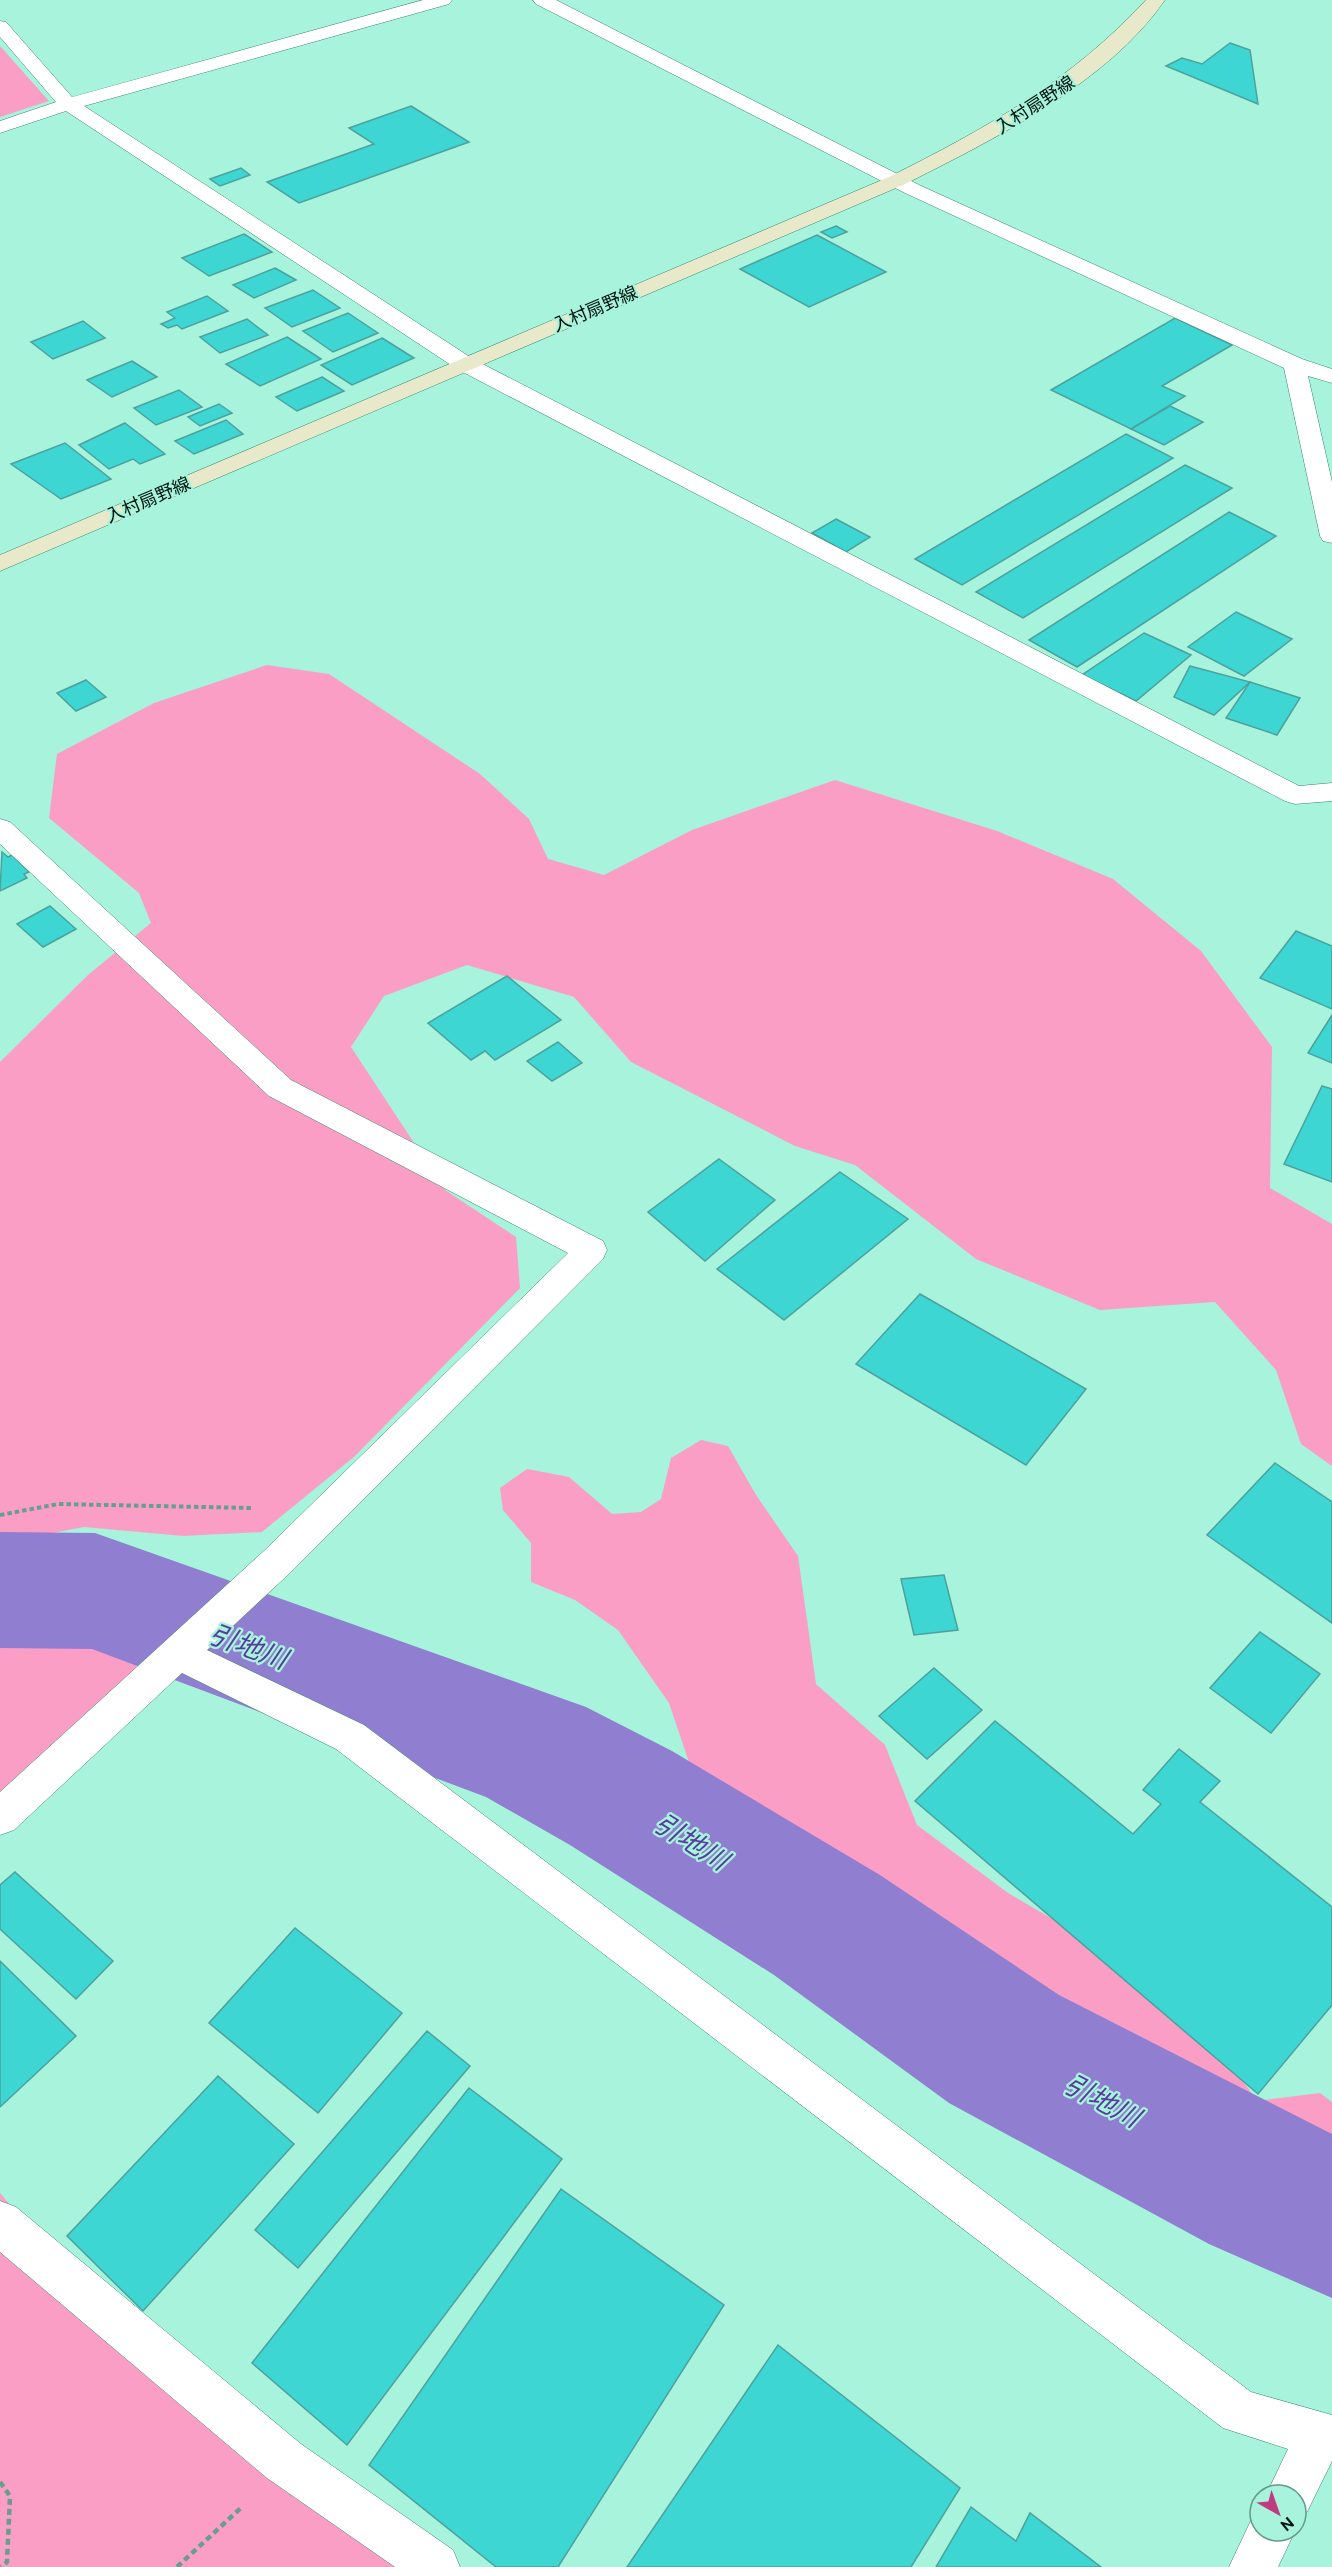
<svg xmlns="http://www.w3.org/2000/svg" width="1332" height="2567" font-family="Ubuntu,'Noto Sans JP',sans-serif">
<rect width="100%" height="100%" fill="#a7f3db"/>
<g fill="#fb9ec6">
<polygon points="0,46 49,101 0,117"/>
<polygon points="267,665 329,674 480,774 529,819 548,859 604,875 692,830 835,780 997,831 1113,879 1201,951 1272,1047 1270,1188 1332,1224 1332,1466 1301,1444 1276,1370 1215,1302 1100,1310 976,1259 855,1165 795,1146 631,1062 574,997 467,965 384,996 351,1047 445,1190 516,1237 520,1288 355,1456 262,1532 183,1536 84,1527 0,1543 0,1062 88,975 151,923 139,893 49,818 57,754 154,703"/>
<polygon points="701,1440 728,1446 756,1495 798,1556 816,1684 885,1745 917,1825 1008,1893 1123,1960 1189,2004 1257,2101 1320,2093 1332,2102 1332,2240 1247,2152 1197,2136 1012,2022 927,1939 744,1856 693,1774 669,1703 618,1630 575,1600 531,1582 531,1543 503,1510 500,1488 527,1469 569,1477 612,1514 641,1512 661,1499 671,1458"/>
<polygon points="71,1623 110,1632 137,1642 136,1672 0,1793 0,1630"/>
<polygon points="0,2193 22,2219 442,2567 0,2567"/>
</g>
<g fill="none" stroke-linecap="round" stroke-linejoin="round">
<polygon fill="#907ed1" fill-rule="evenodd" points="0,1532 95,1533 586,1707 672,1751 880,1875 1059,1995 1332,2134 1332,2298 1209,2244 949,2103 774,1975 570,1845 486,1797 92,1649 0,1648"/>
</g>
<g fill="#3ed6d3" stroke="#4ca19e" stroke-width="1.5">
<polygon points="1230,43 1250,50 1258,104 1166,66 1182,58 1202,64"/>
<polygon points="411,106 469,142 299,203 267,182 374,144 349,128"/>
<polygon points="241,168 250,175 220,186 210,179"/>
<polygon points="836,226 847,232 832,238 821,232"/>
<polygon points="244,234 272,252 209,276 182,258"/>
<polygon points="817,235 886,272 809,307 740,269"/>
<polygon points="275,268 296,280 254,298 233,285"/>
<polygon points="313,290 340,308 292,327 265,308"/>
<polygon points="207,296 228,311 182,329 177,325 168,328 161,324 175,318 167,312"/>
<polygon points="348,313 378,333 333,352 303,331"/>
<polygon points="1175,318 1232,345 1162,386 1185,396 1131,429 1051,390"/>
<polygon points="247,319 268,335 220,353 200,337"/>
<polygon points="83,321 105,338 53,359 31,342"/>
<polygon points="287,337 321,359 260,386 226,364"/>
<polygon points="382,338 414,358 352,385 321,365"/>
<polygon points="132,361 157,377 112,397 87,380"/>
<polygon points="322,377 344,391 297,411 276,397"/>
<polygon points="179,390 202,407 156,425 134,408"/>
<polygon points="219,404 232,413 200,426 188,417"/>
<polygon points="1170,406 1203,422 1164,445 1131,429"/>
<polygon points="226,420 243,434 194,454 175,441"/>
<polygon points="125,423 165,454 140,464 133,459 109,469 79,445"/>
<polygon points="1126,434 1173,458 962,585 915,559"/>
<polygon points="65,443 111,479 61,499 11,464"/>
<polygon points="1185,465 1232,488 1023,618 976,592"/>
<polygon points="1229,512 1276,536 1077,667 1029,640"/>
<polygon points="836,519 870,537 846,552 812,533"/>
<polygon points="1236,612 1292,639 1244,676 1188,647"/>
<polygon points="1144,633 1191,655 1136,701 1082,675"/>
<polygon points="1190,666 1250,682 1214,715 1174,697"/>
<polygon points="86,680 106,697 76,711 57,693"/>
<polygon points="1250,682 1300,698 1277,735 1226,718"/>
<polygon points="2,852 8,857 12,855 29,872 24,874 27,878 0,891"/>
<polygon points="50,906 76,929 43,947 17,924"/>
<polygon points="1296,931 1332,946 1332,1009 1260,978"/>
<polygon points="507,976 561,1020 495,1060 485,1051 471,1060 428,1023"/>
<polygon points="1332,1015 1332,1063 1308,1053"/>
<polygon points="558,1042 582,1063 552,1081 527,1061"/>
<polygon points="1322,1086 1332,1089 1332,1182 1284,1164"/>
<polygon points="719,1159 775,1200 705,1261 648,1212"/>
<polygon points="840,1172 908,1219 784,1320 717,1269"/>
<polygon points="920,1294 1086,1389 1026,1465 856,1364"/>
<polygon points="1275,1463 1332,1502 1332,1623 1207,1535"/>
<polygon points="944,1575 958,1630 914,1635 901,1579"/>
<polygon points="1260,1632 1320,1674 1271,1733 1210,1688"/>
<polygon points="934,1668 982,1710 927,1759 879,1716"/>
<polygon points="995,1721 1133,1834 1161,1804 1143,1790 1179,1749 1220,1781 1200,1802 1332,1907 1332,2005 1258,2094 915,1801"/>
<polygon points="15,1872 113,1961 76,1999 0,1929 0,1885"/>
<polygon points="295,1928 402,2013 318,2113 209,2023"/>
<polygon points="0,1961 76,2036 0,2107"/>
<polygon points="427,2031 470,2066 298,2268 255,2230"/>
<polygon points="218,2076 294,2144 143,2311 67,2236"/>
<polygon points="469,2088 562,2159 347,2445 252,2363"/>
<polygon points="561,2189 724,2305 558,2567 496,2567 369,2465"/>
<polygon points="778,2345 960,2488 911,2567 627,2567"/>
<polygon points="971,2507 1016,2541 1030,2513 1101,2567 936,2567"/>
</g>
<g fill="none" stroke-linecap="round" stroke-linejoin="round">
<defs>
<g id="street">
<polygon points="423,0 452,0 449,4 84,106 473,359 1299,786 1332,783 1332,801 1295,804 1285,801 457,369 66,111 0,133 0,121 56,102 0,37 0,21 6,22 72,97"/>
<polygon points="533,0 556,0 919,185 1302,359 1332,369 1332,383 1308,376 1332,482 1332,543 1323,541 1320,536 1284,368 905,193 536,4"/>
<polygon points="0,819 10,822 291,1080 603,1241 607,1250 603,1259 291,1572 207,1650 364,1725 1251,2392 1332,2415 1332,2461 1307,2512 1296,2516 1296,2495 1266,2495 1288,2449 1223,2428 336,1749 182,1673 14,1830 0,1835 0,1792 265,1550 568,1253 269,1096 0,844"/>
<polygon points="0,2201 16,2207 301,2444 453,2550 460,2567 395,2567 267,2478 0,2252"/>
<polygon points="1260,2512 1260,2531 1295,2531 1278,2567 1229,2567 1254,2514"/>
</g>
<path id="secondary" d="M1146,0H1165C1108,83 991,141 903,185L0,571V555L889,177C987,128 1071,81 1146,0Z"/>
</defs>
<use href="#street" stroke="#3a8570" stroke-width="1"/>
<use href="#secondary" stroke="#3a8570" stroke-width="1"/>
<polyline stroke="#689e8d" stroke-width="4" stroke-dasharray="4.5 3" stroke-linecap="butt" points="0,1515 58,1504 252,1508"/>
<g stroke="#689e8d" stroke-width="4.5" stroke-dasharray="6 4" stroke-linecap="butt">
<polyline points="0,2482 10,2496 7,2562 1,2567"/>
<polyline points="177,2567 243,2506"/>
</g>
<use href="#street" fill="#fff" fill-rule="evenodd"/>
<use href="#secondary" fill="#e7e9ca" fill-rule="evenodd"/>
</g>
<g text-anchor="middle" stroke-width="4.5" stroke-linejoin="round" paint-order="stroke">
<g font-size="18" fill="#00130d" stroke="#a7f3db">
<text transform="translate(1035 105) rotate(-33)" y="6">入村扇野線</text>
<text transform="translate(595 309) rotate(-23)" y="6">入村扇野線</text>
<text transform="translate(148 500) rotate(-23)" y="6">入村扇野線</text>
</g>
<g font-size="27" font-style="italic" fill="#583b9e" stroke="#a7f3db">
<text transform="translate(248 1647) rotate(20)" y="9">引地川</text>
<text transform="translate(691 1842) rotate(32)" y="9">引地川</text>
<text transform="translate(1102 2101) rotate(28)" y="9">引地川</text>
</g>
</g>
<g transform="translate(1278 2513) rotate(140)"><circle r="28" fill="#a7f3db" stroke="#649989" stroke-width="1.5"/>
<path d="M0-4.5L10 22L0 15L-10 22Z" fill="#c03c80"/>
<text y="-9" font-size="16" font-weight="bold" text-anchor="middle" fill="#00130d">N</text>
</g>
</svg>
